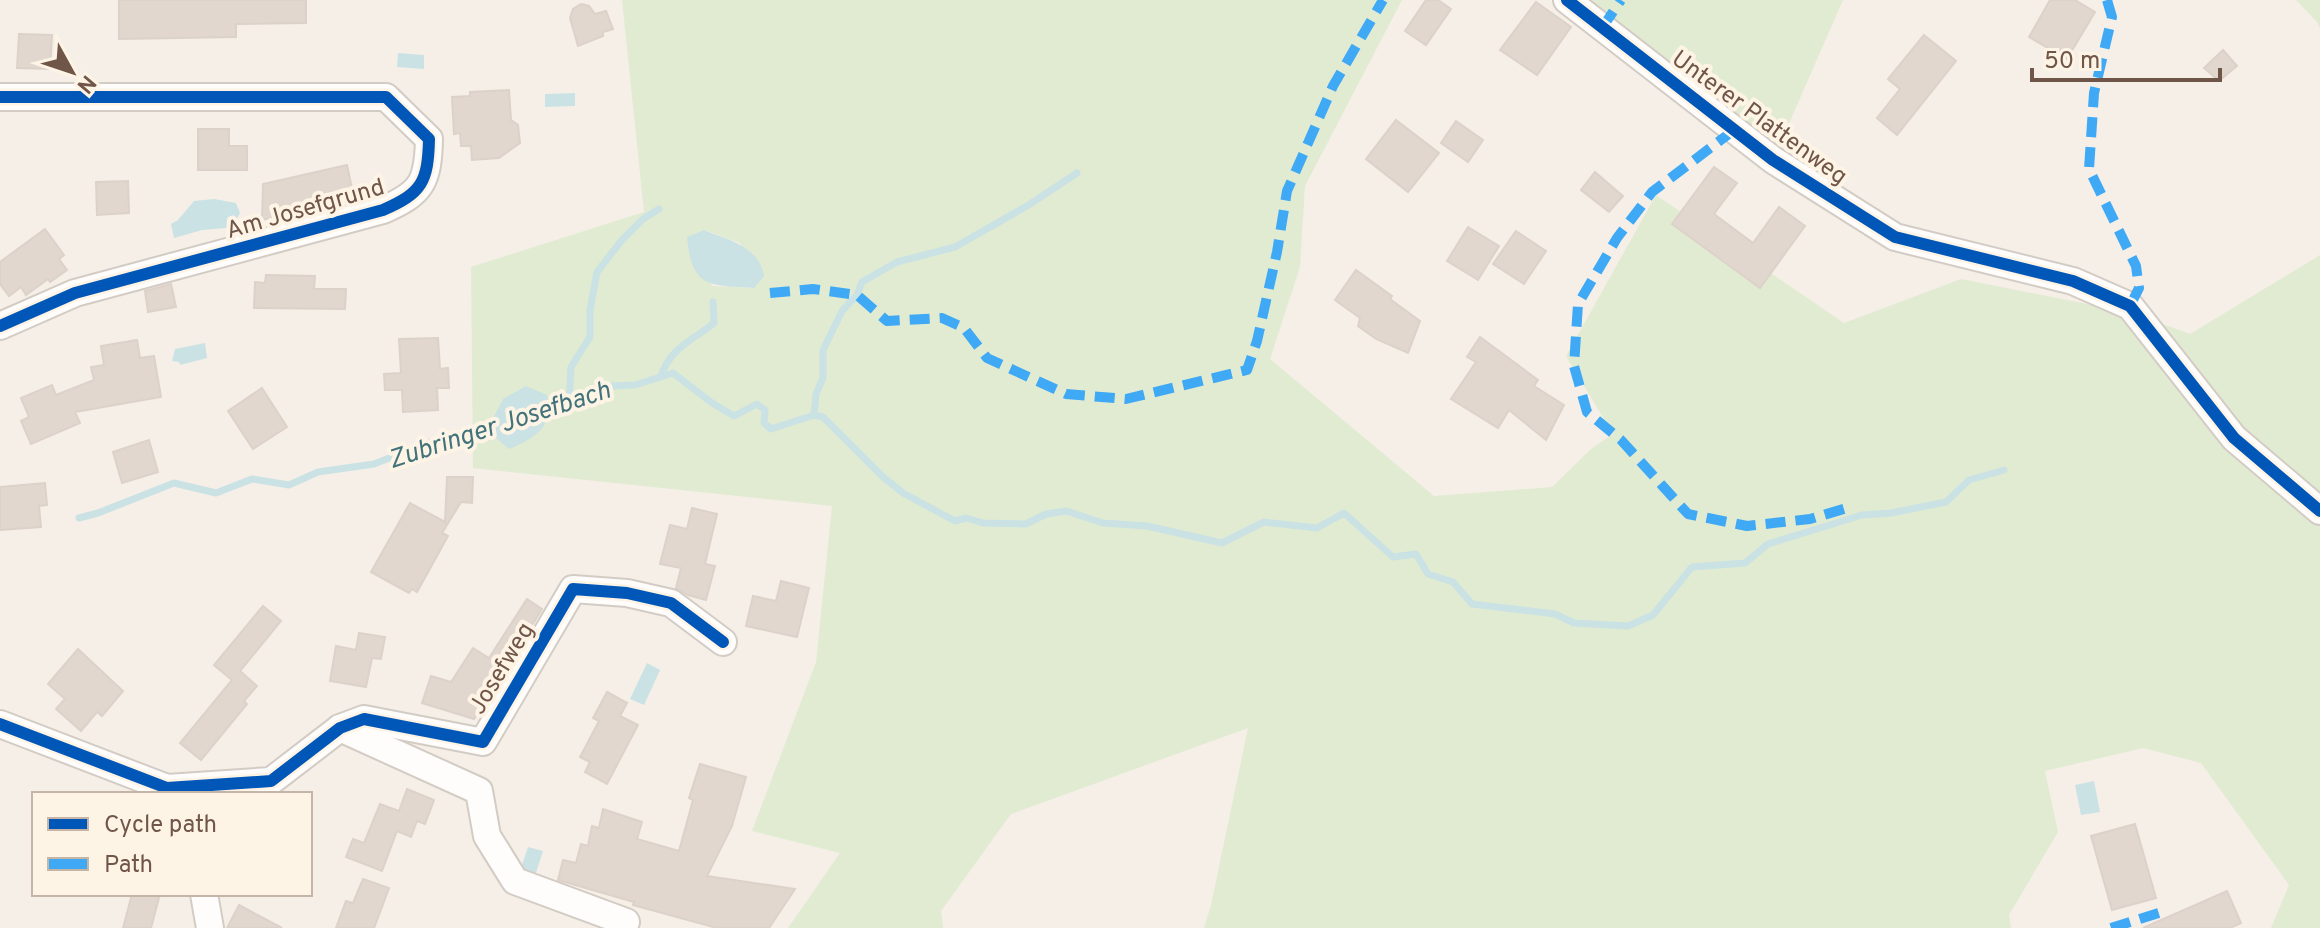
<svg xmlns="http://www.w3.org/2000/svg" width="2320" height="928" font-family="Overpass,sans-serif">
<rect width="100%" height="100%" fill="#f5efe7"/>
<g fill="#e1ebd2" fill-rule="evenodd">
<path d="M622,0H1402L1305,186L1300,267L1270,359L1434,496L1552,487L1591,449L1613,434L1566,356L1656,195L1844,323L1961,279L2133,313L2190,334L2320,255V928H2271L2289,885L2201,763L2143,748L2045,771L2058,832L2009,915L2011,928H1204L1211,905L1248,728L1011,814L941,911L943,928H788L840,853L752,831L816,662L832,506L473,468L471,267L644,212ZM704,230L740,243L754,288L712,286Z"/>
<polygon points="1586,0 1843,0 1773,160"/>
<polygon points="2296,0 2320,0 2320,28 2317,22"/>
</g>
<g fill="#cae2e4">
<polygon points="398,53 424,55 424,69 397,67"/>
<polygon points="575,93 575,106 545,107 545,94"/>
<polygon points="214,199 236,203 240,213 234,224 226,228 202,230 174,238 171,224 178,220 194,201"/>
<path d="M704,230C728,240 759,246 764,276L754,288C709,285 692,289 687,237Z"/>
<polygon points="205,343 207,358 180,365 179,362 172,361 175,349"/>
<path d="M526,386L547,395C556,425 534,439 509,449L496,438L489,426L503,399Z"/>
<polygon points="647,663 660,670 644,705 630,699"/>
<polygon points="2094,781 2100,812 2081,815 2075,785"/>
<polygon points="528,847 543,851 535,876 520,871"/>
</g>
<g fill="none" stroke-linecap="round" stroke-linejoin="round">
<g stroke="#cae2e4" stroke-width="7">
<path d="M661,376C671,347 692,341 714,323L713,302"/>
<polyline points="569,403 571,367 590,337 590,310 597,272 622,240 643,219 659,209"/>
<polyline points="542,407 569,403 610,386 635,385 673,373 712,403 734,416 757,404 765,410 764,423 771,429 814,415 823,417 883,477 903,493 955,521 966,518 983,523 1026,524 1046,514 1066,511 1103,523 1147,526 1222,543 1264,522 1317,528 1344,513 1393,557 1416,554 1428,574 1453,582 1472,604 1555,614 1574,623 1628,626 1653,615 1692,567 1745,563 1768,544 1862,515 1891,513 1946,502 1969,480 2004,470"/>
<polyline points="814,415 816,394 823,378 823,350 842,311 857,295 862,282 897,262 955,247 1027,206 1077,173"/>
<polyline points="79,518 98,513 174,483 216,493 252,479 289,485 318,472 374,464 430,442 453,443 497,424"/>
</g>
</g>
<g fill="#e1d7cf" stroke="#ddd2c9" stroke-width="2">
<polygon points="119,0 306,0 306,23 236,24 236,37 119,39"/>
<polygon points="1426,0 1438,0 1451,9 1426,45 1405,31"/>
<polygon points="2050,0 2075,0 2095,12 2067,59 2029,37"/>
<polygon points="1536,2 1571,27 1537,75 1500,50"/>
<polygon points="581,4 589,6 595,14 606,11 613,29 603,32 603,36 578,46 570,18 573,9"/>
<polygon points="19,34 52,35 50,69 17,68"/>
<polygon points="1924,35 1956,61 1897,135 1877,118 1900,89 1888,79"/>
<polygon points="2223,50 2237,66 2219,81 2204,68"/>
<polygon points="509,90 511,120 518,125 520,143 499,158 472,160 471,146 461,146 460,133 454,134 452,97 470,96 470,92"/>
<polygon points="1396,120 1439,153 1408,192 1366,159"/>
<polygon points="1456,121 1483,140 1468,162 1441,143"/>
<polygon points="198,129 229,129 229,146 247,146 247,170 198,170"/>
<polygon points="347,165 354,198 262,220 263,184"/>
<polygon points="1714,167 1737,183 1714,214 1753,243 1779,207 1805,226 1760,288 1672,224"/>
<polygon points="1595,172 1623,196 1609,212 1581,190"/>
<polygon points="128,181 129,213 97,215 96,182"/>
<polygon points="1468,227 1499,246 1478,280 1447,261"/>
<polygon points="45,229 64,255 59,259 67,270 50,282 48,279 26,295 21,287 9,296 0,284 0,262"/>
<polygon points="1516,231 1546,251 1524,284 1493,264"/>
<polygon points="1356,270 1392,296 1390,299 1420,321 1408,353 1376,339 1358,326 1360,318 1335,300"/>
<polygon points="266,275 315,276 314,289 346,289 345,309 254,308 255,282 265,283"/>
<polygon points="171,284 176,307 148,312 145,291"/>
<polygon points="1480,337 1538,380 1534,386 1564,405 1546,440 1509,410 1498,428 1451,399 1476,362 1467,357"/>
<polygon points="438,338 440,369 448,368 449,388 437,388 438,410 403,412 402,390 385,390 384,374 401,373 399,339"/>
<polygon points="137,340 140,358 154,356 161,397 75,412 80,423 31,444 21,421 29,417 21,398 52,385 56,395 94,380 91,367 104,365 101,346"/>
<polygon points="262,388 287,427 253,449 228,411"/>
<polygon points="149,440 158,472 122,483 113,452"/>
<polygon points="447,477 473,477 472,503 461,502 442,533 448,536 417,592 412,589 409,593 371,572 410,503 445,522"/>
<polygon points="45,483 47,505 39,506 41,527 0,530 0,487"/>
<polygon points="692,508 717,514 705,564 715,566 706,600 688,595 676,588 681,568 660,564 670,525 687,529"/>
<polygon points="781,581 809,588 797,637 746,626 753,596 776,601"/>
<polygon points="527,599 542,609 474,719 422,703 431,676 451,682 473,648 489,658"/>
<polygon points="263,606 281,621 240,671 257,686 244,701 247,704 201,760 180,743 232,680 214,665"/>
<polygon points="359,633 385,637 381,659 372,658 366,687 330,681 336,646 356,650"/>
<polygon points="78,649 123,691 102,716 97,712 81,731 56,709 65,699 48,684"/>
<polygon points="607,692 627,703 620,716 638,725 607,784 585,772 590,762 580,757 599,721 593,718"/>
<polygon points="700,764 746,777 732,826 707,876 795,889 769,928 717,928 633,905 634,902 558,880 563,860 576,863 581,844 588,846 592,826 599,828 603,809 642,822 637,839 679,851 693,800 689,798"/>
<polygon points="407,789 434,800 425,824 417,821 411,837 397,831 382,871 346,857 353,839 364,843 380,804 399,811"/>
<polygon points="2135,824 2156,898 2112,910 2091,836"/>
<polygon points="363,879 389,888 374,928 336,928 346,901 353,903"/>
<polygon points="2227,891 2241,923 2230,928 2143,928"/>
<polygon points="132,894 160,894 151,928 123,928"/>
<polygon points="239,905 282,928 227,928"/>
</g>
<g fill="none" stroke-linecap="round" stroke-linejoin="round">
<defs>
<g id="street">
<polyline points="1567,0 1773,160 1895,237 2073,281 2130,306 2234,438 2320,511"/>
<path d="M0,97H386L429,139C428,182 422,193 383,210L75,293L0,326"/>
<polyline points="0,724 167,788 271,781 340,728 364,719 483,742 573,589 627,593 671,603 723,642"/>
<polyline points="340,728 479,791 487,836 515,881 626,922"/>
<polyline points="204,894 210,928"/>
</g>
</defs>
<use href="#street" stroke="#d3ccc5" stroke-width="30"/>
<use href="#street" stroke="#fefdfb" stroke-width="26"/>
<g stroke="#3fa9f5" stroke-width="10" stroke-dasharray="20 10" stroke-linecap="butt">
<polyline points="2107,0 2112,17 2094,93 2089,169 2136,266 2139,288 2130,306"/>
<polyline points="1602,28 1621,0"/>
<polyline points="1734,130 1652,192 1617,238 1578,304 1574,366 1587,412 1621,440 1688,514 1747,526 1810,519 1850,507"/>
<polyline points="770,293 813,289 857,295 887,321 942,318 964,328 987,358 1066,394 1126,399 1247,370 1257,341 1277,252 1287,191 1333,86 1383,0"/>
<polyline points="2111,928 2165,911"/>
</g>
<defs>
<g id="cycleway">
<polyline points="1567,0 1773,160 1895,237 2073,281 2130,306 2234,438 2320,511"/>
<path d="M0,97H386L429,139C428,182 422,193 383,210L75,293L0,326"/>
<polyline points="0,724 167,788 271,781 340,728 364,719 483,742 573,589 627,593 671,603 723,642"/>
</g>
</defs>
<use href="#cycleway" stroke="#fef4e6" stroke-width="17"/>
<use href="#cycleway" stroke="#0057b8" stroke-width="12"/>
</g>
<g text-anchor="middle" stroke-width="8" stroke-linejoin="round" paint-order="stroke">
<g font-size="24" fill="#705649" stroke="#fef4e6">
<text transform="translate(1760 117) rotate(36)" y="8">Unterer Plattenweg</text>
<text transform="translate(305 208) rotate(-16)" y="8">Am Josefgrund</text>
<text transform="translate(501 668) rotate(-59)" y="8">Josefweg</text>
</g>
<g font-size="26" font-style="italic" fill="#42737b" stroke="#fef4e6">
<text transform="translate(499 424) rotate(-18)" y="9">Zubringer Josefbach</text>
</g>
</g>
<rect x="32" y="792" width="280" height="104" fill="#fef4e6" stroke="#c5b5a7" stroke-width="2"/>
<rect x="48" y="818" width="40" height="12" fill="#0057b8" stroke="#c5b5a7" stroke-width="2"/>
<text x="104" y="832" font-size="24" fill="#705649">Cycle path</text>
<rect x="48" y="858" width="40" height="12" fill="#3fa9f5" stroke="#c5b5a7" stroke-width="2"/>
<text x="104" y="872" font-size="24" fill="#705649">Path</text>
<g transform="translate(72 72) rotate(130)" stroke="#fef4e6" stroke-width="6" paint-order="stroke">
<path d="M0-6L14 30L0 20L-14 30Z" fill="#705649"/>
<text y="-12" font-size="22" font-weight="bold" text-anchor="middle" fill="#705649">N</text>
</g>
<path d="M2032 68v12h188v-12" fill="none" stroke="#705649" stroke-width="4"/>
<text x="2044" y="68" font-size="24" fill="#705649" stroke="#fef4e6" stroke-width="6" paint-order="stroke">50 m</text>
</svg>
